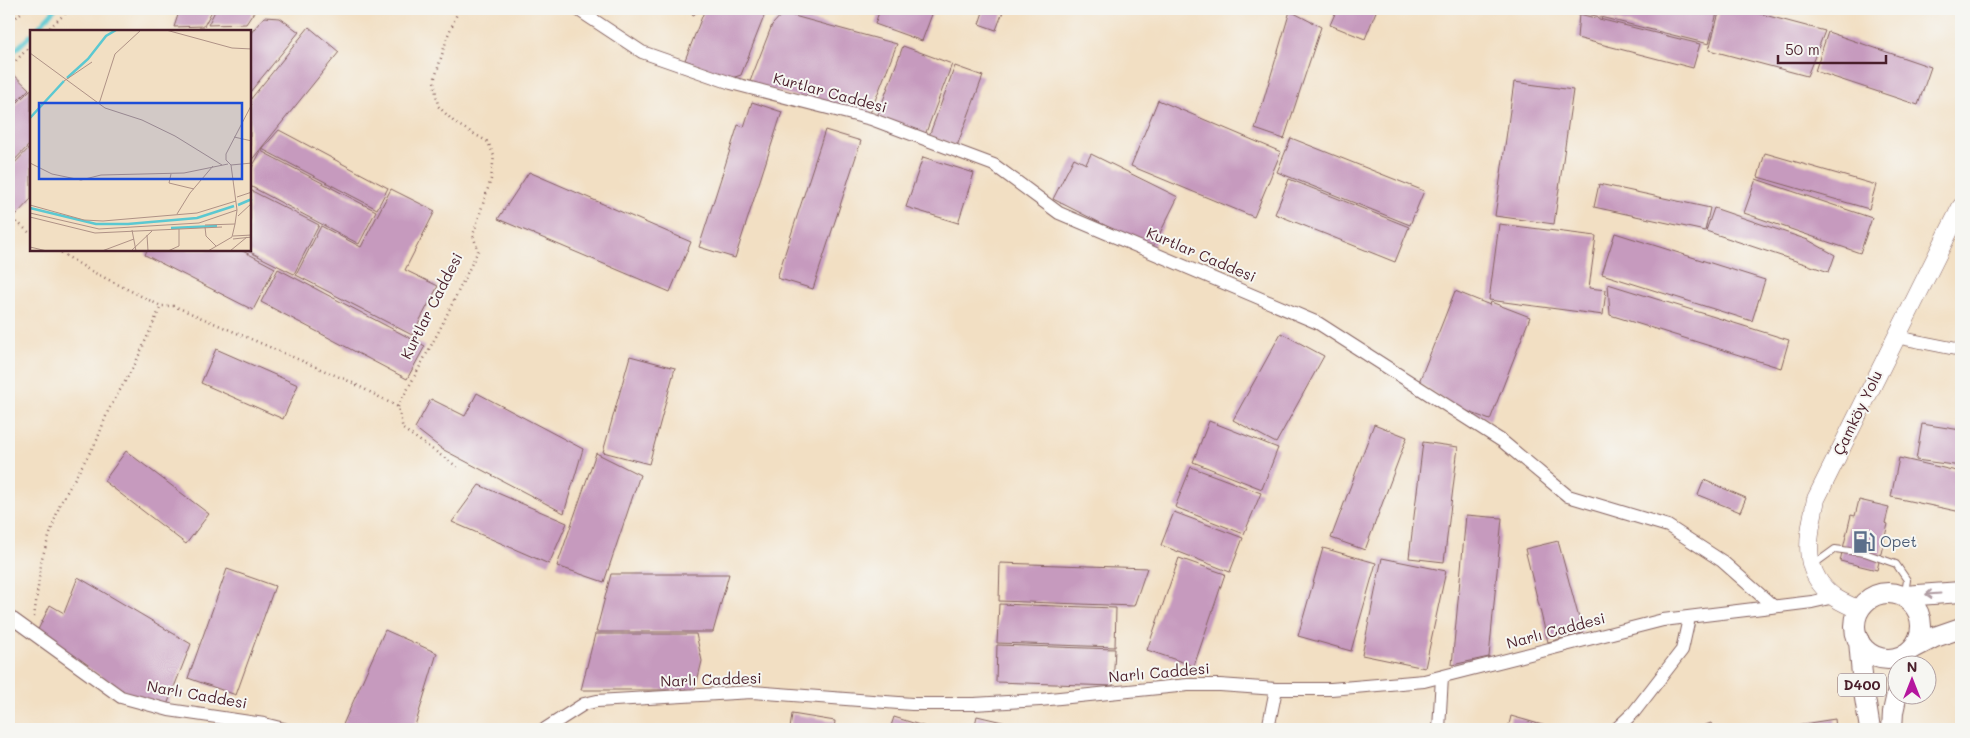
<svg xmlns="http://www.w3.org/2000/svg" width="1970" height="738" font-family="Mali,sans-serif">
<rect width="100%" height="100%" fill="#f6f6f2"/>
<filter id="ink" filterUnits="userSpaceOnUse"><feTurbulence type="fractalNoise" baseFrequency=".02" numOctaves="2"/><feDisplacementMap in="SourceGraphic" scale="10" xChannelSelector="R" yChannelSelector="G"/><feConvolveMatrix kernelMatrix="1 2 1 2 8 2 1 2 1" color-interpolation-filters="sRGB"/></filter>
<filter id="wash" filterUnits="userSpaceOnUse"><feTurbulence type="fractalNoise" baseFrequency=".0096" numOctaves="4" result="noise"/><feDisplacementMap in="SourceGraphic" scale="20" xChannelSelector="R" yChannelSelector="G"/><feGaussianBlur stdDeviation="1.12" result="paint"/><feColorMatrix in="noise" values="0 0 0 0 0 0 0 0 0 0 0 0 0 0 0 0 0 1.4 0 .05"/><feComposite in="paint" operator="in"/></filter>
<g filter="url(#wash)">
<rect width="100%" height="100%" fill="#f2dfc3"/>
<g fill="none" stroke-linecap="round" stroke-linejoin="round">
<g stroke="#5bc8d1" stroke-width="4.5">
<polyline points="35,31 55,9"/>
<polyline points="9,56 31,35"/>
</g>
</g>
<g id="blocks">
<g fill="#c69abe">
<polygon points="180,9 213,9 204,26 174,27"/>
<polygon points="216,9 256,9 246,24 208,25"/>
<polygon points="680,9 697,9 694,15"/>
<polygon points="705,9 767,9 741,75 732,78 685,60"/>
<polygon points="880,9 934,9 922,41 875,24"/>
<polygon points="984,9 1004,9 996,30 979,24"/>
<polygon points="1337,9 1377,9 1365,39 1330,25"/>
<polygon points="1580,9 1718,9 1709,44 1580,12"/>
<polygon points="1720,9 1742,9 1825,31 1807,76 1709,50"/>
<polygon points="1290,11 1321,27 1284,139 1255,129"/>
<polygon points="783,13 897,44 869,116 749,84 772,25"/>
<polygon points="1579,14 1700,44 1693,68 1577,38"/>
<polygon points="264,17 280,18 299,32 250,92 250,34"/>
<polygon points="309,27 339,52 250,162 250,100"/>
<polygon points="1828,32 1931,67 1918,105 1815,71"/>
<polygon points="903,46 952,64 925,135 877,117"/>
<polygon points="955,66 983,76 957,146 929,136"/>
<polygon points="9,70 29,89 9,109"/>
<polygon points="1514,82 1573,90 1554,224 1495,216"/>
<polygon points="31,89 31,143 9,166 9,111"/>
<polygon points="1158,100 1281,152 1254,217 1131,166"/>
<polygon points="752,102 782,112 735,258 699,247 738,125 744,127"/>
<polygon points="279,130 388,188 377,209 262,149"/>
<polygon points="825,130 861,141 813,289 777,278"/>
<polygon points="1291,138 1424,191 1410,225 1277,172"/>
<polygon points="31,146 31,199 16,215 9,209 9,169"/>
<polygon points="261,151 376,211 359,244 250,186 250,171"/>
<polygon points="1765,153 1876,185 1869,209 1758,177"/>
<polygon points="1091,154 1178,197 1152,249 1053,199 1074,158 1086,164"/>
<polygon points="923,157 974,173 958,223 906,207"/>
<polygon points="529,172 691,242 670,292 498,219"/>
<polygon points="1289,179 1409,227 1395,262 1275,214"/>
<polygon points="1756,179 1872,218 1860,253 1744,213"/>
<polygon points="1599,184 1710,208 1705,231 1594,207"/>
<polygon points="391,189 435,211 405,270 438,286 412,335 296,275 321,226 361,247"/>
<polygon points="250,190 319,225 294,274 246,250 250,250"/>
<polygon points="1714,208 1808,240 1835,255 1829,272 1706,231"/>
<polygon points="1499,224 1596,236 1589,288 1606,290 1603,315 1489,300"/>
<polygon points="1615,233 1765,280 1752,321 1602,274"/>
<polygon points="147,250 241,250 275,268 253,310 145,255"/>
<polygon points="278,269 425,346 407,379 261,302"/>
<polygon points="1608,284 1789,340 1781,368 1610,315"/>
<polygon points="1455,291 1490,305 1491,302 1530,317 1490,420 1451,405 1419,382"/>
<polygon points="1281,333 1324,356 1276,443 1233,420"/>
<polygon points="216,349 298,385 283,419 201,383"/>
<polygon points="630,356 675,368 649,464 603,452"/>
<polygon points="477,393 583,449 564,513 442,449 415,428 431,399 465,416"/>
<polygon points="1209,421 1278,448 1262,489 1193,462"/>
<polygon points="1374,424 1407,437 1365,550 1331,538"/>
<polygon points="1922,424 1961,430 1961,466 1916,460"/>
<polygon points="1423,442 1458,447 1444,562 1409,558"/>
<polygon points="126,451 209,514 186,544 104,481"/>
<polygon points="596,453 640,475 604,582 557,566"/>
<polygon points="1899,458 1961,472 1961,512 1891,497"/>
<polygon points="1191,467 1261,493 1244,534 1175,507"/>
<polygon points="1704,480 1746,498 1740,512 1698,495"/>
<polygon points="479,485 567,523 549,564 452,522"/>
<polygon points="1859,500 1889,507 1885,523 1888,524 1877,570 1840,561 1851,515 1855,516"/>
<polygon points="1174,512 1243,538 1230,572 1161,545"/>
<polygon points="1466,515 1502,518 1489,657 1452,665"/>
<polygon points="1558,541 1583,633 1548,642 1525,549"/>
<polygon points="1323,548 1376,563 1351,651 1298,636"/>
<polygon points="1179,558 1225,574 1194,666 1147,650"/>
<polygon points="1382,558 1446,571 1425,668 1362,655"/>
<polygon points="1000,563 1147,568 1134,606 999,601"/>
<polygon points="227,569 275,586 236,695 188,678"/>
<polygon points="611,574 729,574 713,632 596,632"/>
<polygon points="78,577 191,644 167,705 130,695 36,634 50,605 64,613"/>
<polygon points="999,604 1116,608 1115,647 997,643"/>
<polygon points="385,630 437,653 414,729 341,729"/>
<polygon points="595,634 696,634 702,661 695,690 581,690"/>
<polygon points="997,645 1115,649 1113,686 996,682"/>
<polygon points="792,714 835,721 834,729 790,729"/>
<polygon points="977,716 1015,725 1014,729 974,729"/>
<polygon points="1511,716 1546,726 1545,729 1508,729"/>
<polygon points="894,717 926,727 925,729 890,729"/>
<polygon points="1835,719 1836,729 1797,729 1796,725"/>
<polygon points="1711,723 1713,729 1694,729"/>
</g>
</g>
</g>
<g filter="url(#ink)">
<use href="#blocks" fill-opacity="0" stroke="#856260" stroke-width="1"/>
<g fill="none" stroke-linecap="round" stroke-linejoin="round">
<defs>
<polyline id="service" points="1813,565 1835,549 1865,553 1896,564 1907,580 1905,593"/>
<g id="minor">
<polyline points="577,9 642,52 731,83 871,119 994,165 1059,213 1318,323 1502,441 1568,496 1668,526 1722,561 1773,606"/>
<polyline points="1896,337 1961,350"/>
<polyline points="9,618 13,619 121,697 169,710 264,724 284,729"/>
<polyline points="545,729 584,704 597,701 752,692 912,704 974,704 1040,700 1188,685 1220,685 1276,689 1331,689 1424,681 1663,620 1812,602 1834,597"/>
<polyline points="1268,729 1276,689"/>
<polyline points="1439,729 1442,677"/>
<polyline points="1616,729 1634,712 1682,650 1688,623 1686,618"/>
</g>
<path id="secondary" d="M1859,610C1851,606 1841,602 1834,597C1799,570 1809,536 1816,499L1961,207"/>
<g id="primary">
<circle cx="1888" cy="626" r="33"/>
<polyline points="1904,596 1961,592"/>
<polyline points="1859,641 1863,686 1870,729"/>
<polyline points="1912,649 1935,637 1961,628"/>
<polyline points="1892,729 1893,712 1898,689"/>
</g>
</defs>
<use href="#service" stroke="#856260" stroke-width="8"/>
<use href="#minor" stroke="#856260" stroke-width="14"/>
<use href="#secondary" stroke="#856260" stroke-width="19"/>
<use href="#primary" stroke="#856260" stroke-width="22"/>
<g stroke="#856260" stroke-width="2.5" stroke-dasharray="1 4" stroke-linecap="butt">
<polyline points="9,24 25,9"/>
<polyline points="46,31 70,9"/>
<polyline points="9,68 31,45"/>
<polyline points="9,215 31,234"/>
<polyline points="57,250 89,270 161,306 174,306 351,382 398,407 403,429 459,468"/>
<polyline points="398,407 440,329 478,251 473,235 491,179 494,156 488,142 455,123 438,106 434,81 448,35 459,9"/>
<polyline points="34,617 42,558 60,504 97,440 108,411 135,364 161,306"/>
</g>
<use href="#service" stroke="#fff" stroke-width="6"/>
<use href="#minor" stroke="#fff" stroke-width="12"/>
<use href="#secondary" stroke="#fff" stroke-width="18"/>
<use href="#primary" stroke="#fff" stroke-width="20"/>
</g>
<defs><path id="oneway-shaft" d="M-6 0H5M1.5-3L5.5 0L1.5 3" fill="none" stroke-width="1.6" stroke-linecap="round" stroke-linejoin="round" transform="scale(1.25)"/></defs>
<use stroke="#ae9aa0" href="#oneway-shaft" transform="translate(1933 594) rotate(176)"/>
</g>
<defs>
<symbol id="fuel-bare" viewBox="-9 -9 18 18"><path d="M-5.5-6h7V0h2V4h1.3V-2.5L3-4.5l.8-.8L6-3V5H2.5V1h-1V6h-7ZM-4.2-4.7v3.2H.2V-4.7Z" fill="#5c6f8a" stroke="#f6f6f2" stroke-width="2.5" paint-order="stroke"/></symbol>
</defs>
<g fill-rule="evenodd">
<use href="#fuel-bare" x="1848" y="526" width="32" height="32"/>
</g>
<g text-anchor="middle" stroke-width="4" stroke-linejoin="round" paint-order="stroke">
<rect fill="#f6f6f2" stroke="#7e6067" stroke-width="1" x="1838" y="673.5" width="48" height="23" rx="4"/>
<g font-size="14" font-weight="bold" fill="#4a1f2b">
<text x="1862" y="690">D400</text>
</g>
<g font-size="15" fill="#4a1f2b" stroke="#f6f6f2">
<text transform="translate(830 93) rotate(15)" y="5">Kurtlar Caddesi</text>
<text transform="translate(1201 255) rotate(23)" y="5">Kurtlar Caddesi</text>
<text transform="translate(432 306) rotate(-63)" y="5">Kurtlar Caddesi</text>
<text transform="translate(1858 413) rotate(-64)" y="5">Çamköy Yolu</text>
<text transform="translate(1556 631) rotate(-15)" y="5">Narlı Caddesi</text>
<text transform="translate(1159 673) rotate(-5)" y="5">Narlı Caddesi</text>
<text transform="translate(711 680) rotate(-2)" y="5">Narlı Caddesi</text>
<text transform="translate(197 695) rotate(10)" y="5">Narlı Caddesi</text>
</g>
<g font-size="15" fill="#4e5e75" stroke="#f6f6f2" text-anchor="start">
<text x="1880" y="547">Opet</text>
</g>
</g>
<g transform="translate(30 30)">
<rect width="221" height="221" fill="#f2dfc3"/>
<path fill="none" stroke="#5bc8d1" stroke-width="2.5" d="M37,48L58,29L76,6L86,0M0,88L34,51M208,175L222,169M0,178L66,194H98L167,188L204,176M141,198L187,196"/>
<path fill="none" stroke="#af9286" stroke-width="1" d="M136,0L202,18L222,19M0,23L75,78L112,90L145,106L192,135M34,51L62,32M69,74L85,24L111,0M204,107L222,111M0,133L22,144L51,150L71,145L154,143L198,134M201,135L196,130V124L222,74M201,135L222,133M141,144L139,153L164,159M207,167L222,162M0,175L54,190L73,191L167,183L206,171M0,183L69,199L169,193L207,180M147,184L160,163L183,136M208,186L222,173M0,187L65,203L192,197M175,195L205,194M175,197L176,206L186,216M102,200L106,221M117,205L118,221M203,206L222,205M203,209L222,207M0,217L17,221M72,221L104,209M101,221L122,201M138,221L149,216V199M178,221L202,207L205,194L207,180L201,135M200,221L217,207"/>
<path fill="#1d4ed8" fill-opacity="0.15" stroke="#1d4ed8" stroke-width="2.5" d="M9,73H212V149H9Z"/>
<rect width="221" height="221" fill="none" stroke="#4a1f2b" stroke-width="2.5"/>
</g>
<rect width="1970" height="738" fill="none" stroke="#f6f6f2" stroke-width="30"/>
<g transform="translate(1912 680)"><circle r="24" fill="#f6f6f2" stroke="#b1a0a2"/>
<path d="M0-4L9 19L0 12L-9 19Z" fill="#b5179e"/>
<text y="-8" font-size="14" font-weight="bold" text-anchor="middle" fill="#4a1f2b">N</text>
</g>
<path d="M1778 55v8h108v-8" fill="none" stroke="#4a1f2b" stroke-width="2.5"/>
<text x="1785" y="55" font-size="15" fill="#4a1f2b" stroke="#f6f6f2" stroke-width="4" paint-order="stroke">50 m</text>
</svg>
